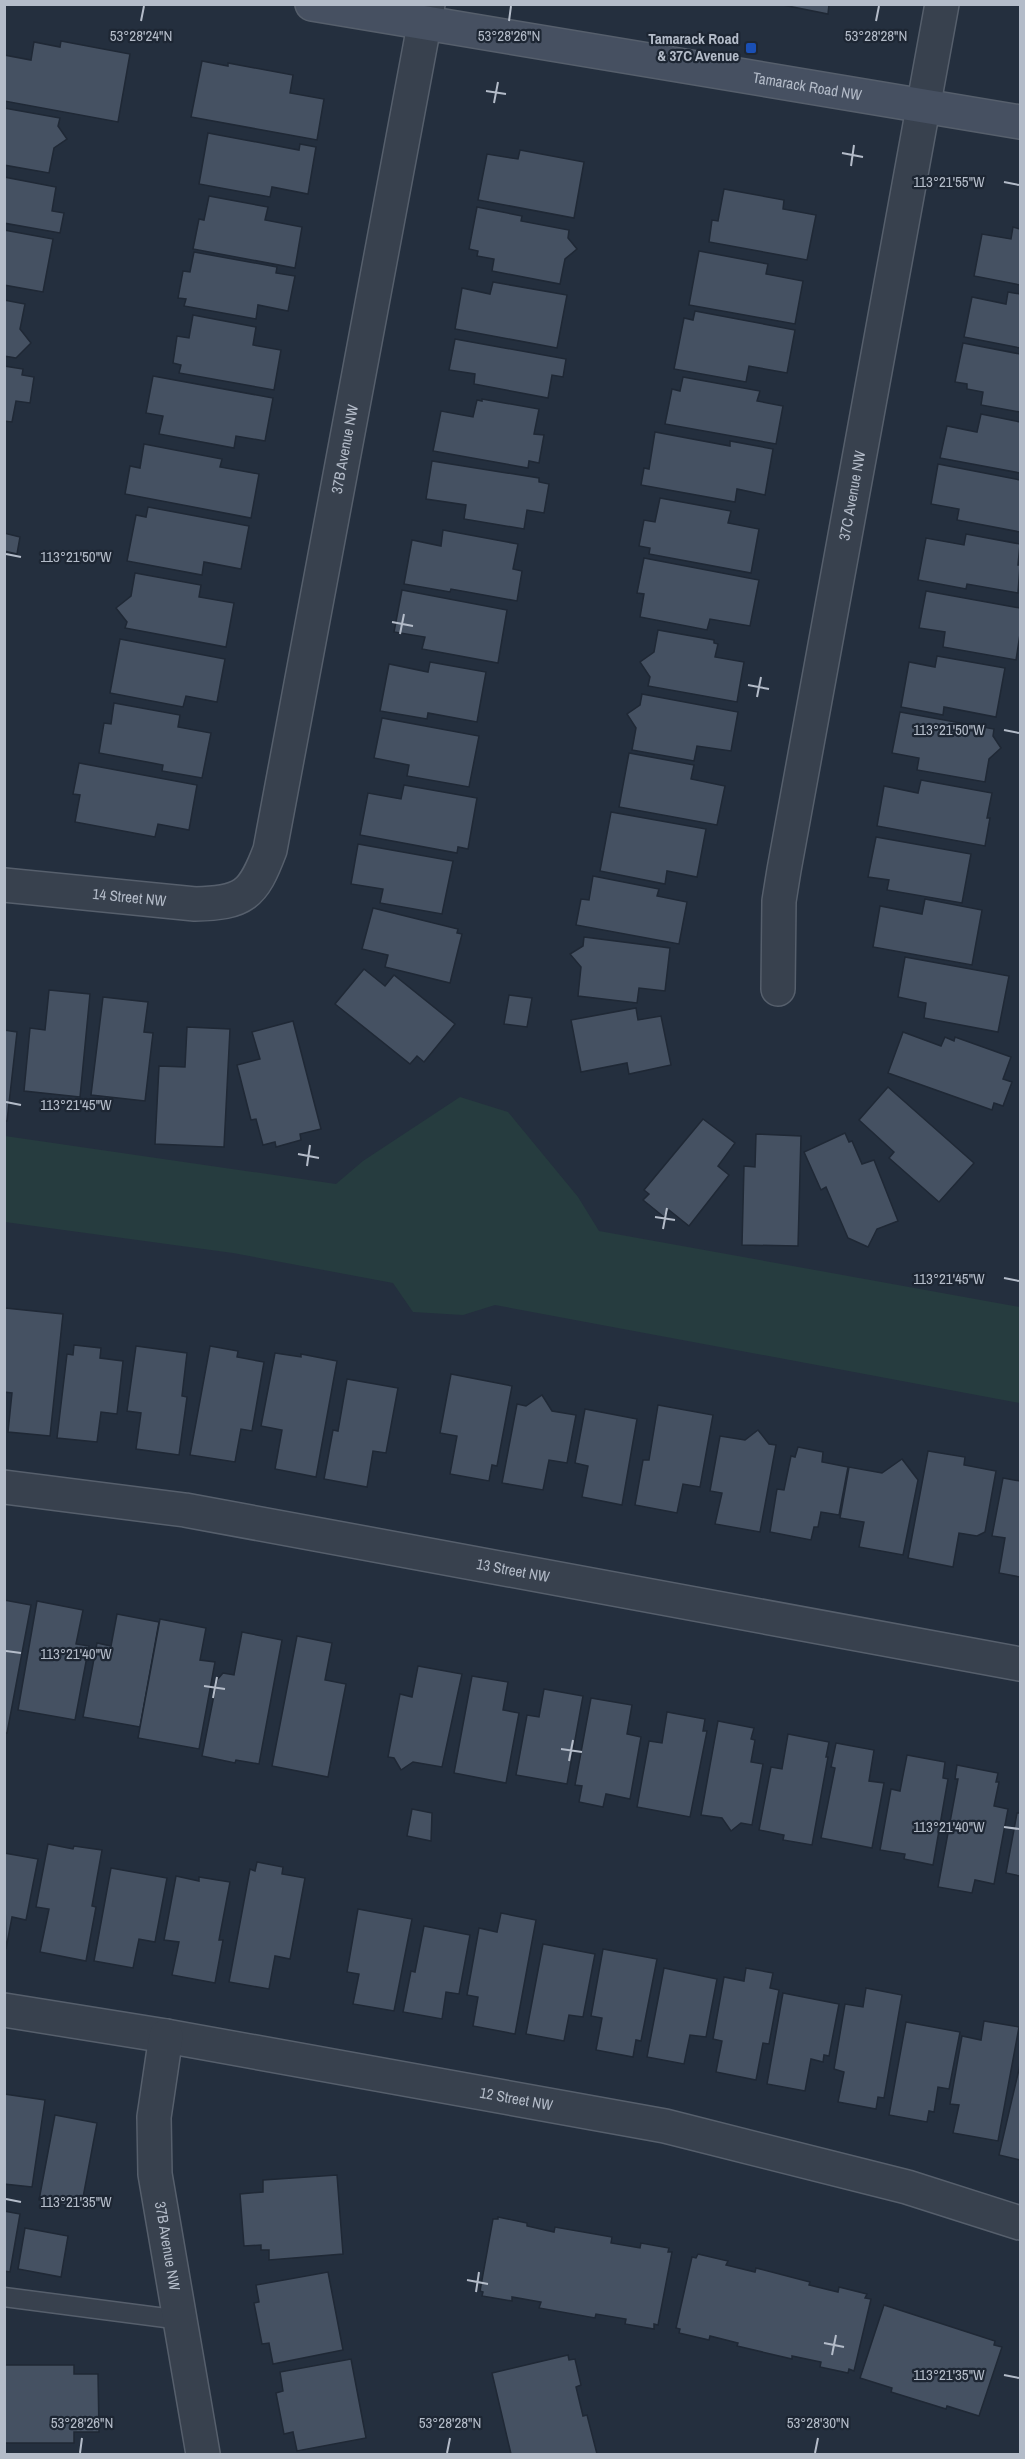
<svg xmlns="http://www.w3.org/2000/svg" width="1025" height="2459" font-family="'Archivo Narrow',sans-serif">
<rect width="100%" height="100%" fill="#242f3e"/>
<polygon fill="#263c3f" points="460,1097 508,1112 578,1197 599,1231 1020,1307 1020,1403 495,1305 463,1315 413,1312 393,1283 233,1253 5,1222 5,1136 336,1184 363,1161"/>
<g fill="#455162" stroke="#1f2835" stroke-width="1.5">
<polygon points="778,4 829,4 828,14"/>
<polygon points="61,41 130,54 118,122 4,101 4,55 31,60 34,42 60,47"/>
<polygon points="202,61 228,66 228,63 293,75 290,93 324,99 317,140 191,117"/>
<polygon points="4,108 60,118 58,126 67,139 54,148 49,173 4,165"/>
<polygon points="208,133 299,150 300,144 316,147 308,194 272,187 270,197 199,184"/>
<polygon points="520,150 584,162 574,218 478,200 487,154 518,159"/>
<polygon points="4,177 56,187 52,211 64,213 60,233 4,223"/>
<polygon points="724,189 784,200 783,209 816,215 807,260 709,242 712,220 718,221"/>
<polygon points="209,196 268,207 265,220 302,227 295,268 193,249 199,219 204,220"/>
<polygon points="477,207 522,216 521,221 569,230 568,238 577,249 565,259 560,284 492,271 494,259 477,256 478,251 469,249"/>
<polygon points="1013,227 1020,229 1020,285 974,276 982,234 1011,239"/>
<polygon points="4,230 53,239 43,292 4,285"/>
<polygon points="699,251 768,264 766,274 803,281 795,324 689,305"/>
<polygon points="194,252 277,267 276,273 295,276 288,311 258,305 256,319 184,306 186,299 178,298 183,271 190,272"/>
<polygon points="493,282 567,295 557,348 455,329 462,288 490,294"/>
<polygon points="1008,292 1020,294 1020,348 964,337 972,297 1006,304"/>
<polygon points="4,300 25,304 20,329 31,343 16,358 4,356"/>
<polygon points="695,311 795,330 787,373 749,366 746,382 674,369 684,318 693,320"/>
<polygon points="193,315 256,327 253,345 281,350 274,390 179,373 181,365 173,363 177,336 189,338"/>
<polygon points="455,339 566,359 563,377 552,375 548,398 474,384 475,374 449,370"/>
<polygon points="963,343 1020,354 1020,412 981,405 983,392 967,389 967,384 955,382"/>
<polygon points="4,366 23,369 22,375 34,377 30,403 16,401 12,422 4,421"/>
<polygon points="153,376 273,398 265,441 236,436 234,448 159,434 163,416 146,413"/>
<polygon points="683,377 760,391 757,401 783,406 776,444 665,424 672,389 680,391"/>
<polygon points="482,399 539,409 534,434 544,435 539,463 529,461 528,468 433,451 441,411 473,417 477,400 482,401"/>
<polygon points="981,414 1020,422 1020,473 940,458 947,426 977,432"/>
<polygon points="655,432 730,446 730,441 773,449 765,495 737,489 735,502 641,485 644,468 649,469"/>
<polygon points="144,444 222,459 220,467 259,474 251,518 125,494 130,466 140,468"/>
<polygon points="432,461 539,478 539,482 549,484 544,513 527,510 524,529 464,519 466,505 426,499"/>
<polygon points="938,464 1020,480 1020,532 957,520 959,509 931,504"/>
<polygon points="660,498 731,511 728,523 759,529 751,573 649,554 650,548 639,546 644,520 655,522"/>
<polygon points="148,507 249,526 241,569 204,562 202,575 127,561 136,515 146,517"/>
<polygon points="443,530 518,544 513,569 522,571 517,601 451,589 450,592 404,584 412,540 441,546"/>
<polygon points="4,533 20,537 17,554 4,551"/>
<polygon points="966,534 1020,544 1018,565 1020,565 1018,593 967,584 966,589 918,580 926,538 964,545"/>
<polygon points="644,558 759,580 750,626 710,619 707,630 640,617 644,594 637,593"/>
<polygon points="135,573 201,585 199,597 234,603 226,647 125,628 127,622 116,608 131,596"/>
<polygon points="402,590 507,610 498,663 422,649 425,637 394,632"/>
<polygon points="926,591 1020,608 1020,634 1016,660 943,647 945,632 919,628"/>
<polygon points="658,630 714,640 714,643 718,644 715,657 744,662 737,702 648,686 650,677 640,662 654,652"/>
<polygon points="120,639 225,659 217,702 186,696 183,707 110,693"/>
<polygon points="937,656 1005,668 996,717 944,707 943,715 901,707 909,662 935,667"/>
<polygon points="430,662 486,672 477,722 428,713 427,719 380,711 389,664 428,672"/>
<polygon points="642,694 738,712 731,751 697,746 694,761 632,750 636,728 627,714 640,705"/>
<polygon points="114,703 180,715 178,727 211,733 202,778 162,771 163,765 99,753 104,723 111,724"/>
<polygon points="900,712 994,729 993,736 1001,748 989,759 985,782 917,770 919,758 892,753"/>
<polygon points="382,718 479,736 469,787 407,776 409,765 374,758"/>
<polygon points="629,753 694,765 691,779 725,786 717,825 619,807"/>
<polygon points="79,763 197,785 189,830 158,824 155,837 75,822 80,795 73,794"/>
<polygon points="921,780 992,793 987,818 990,818 985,846 877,826 884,786 918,793"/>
<polygon points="404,785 477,798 468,849 458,847 457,853 360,835 368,793 401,799"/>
<polygon points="611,812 706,829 697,877 667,871 665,884 600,871"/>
<polygon points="876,837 971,854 962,903 887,890 889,880 868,877"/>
<polygon points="358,844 453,861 442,914 380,903 383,889 351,884"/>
<polygon points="593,876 659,889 657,896 687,902 679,944 576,925 581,899 589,900"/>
<polygon points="925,899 982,910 972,965 873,947 880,906 922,914"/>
<polygon points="373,908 458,929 457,933 462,934 450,983 385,967 388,955 362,949"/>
<polygon points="584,937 670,948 665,991 639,988 637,1003 578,996 581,967 570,954 583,946"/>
<polygon points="905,957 1009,976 998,1032 924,1018 926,1003 898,997"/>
<polygon points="364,969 385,986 394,975 455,1024 424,1062 417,1056 410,1064 335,1004"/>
<polygon points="49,990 90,994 80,1097 24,1091 30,1028 45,1030"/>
<polygon points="509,995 532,998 527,1027 504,1024"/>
<polygon points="103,997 148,1002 144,1032 153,1033 145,1101 91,1095"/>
<polygon points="636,1008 638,1020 661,1016 671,1065 629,1074 627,1063 581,1072 571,1020"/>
<polygon points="293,1021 321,1129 300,1134 301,1140 276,1147 275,1142 263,1145 256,1119 251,1120 237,1065 260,1059 252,1032"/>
<polygon points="187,1027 230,1029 224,1147 155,1144 159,1066 185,1067"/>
<polygon points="4,1030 17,1032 7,1121 4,1121"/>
<polygon points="903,1032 941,1046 945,1037 954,1041 955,1037 1011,1057 1003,1079 1012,1082 1003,1106 994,1103 992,1110 888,1073"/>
<polygon points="888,1087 974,1163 939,1202 889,1158 894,1152 859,1120"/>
<polygon points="703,1119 735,1143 718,1166 729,1175 689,1226 669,1210 664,1217 643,1200 649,1194 644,1190"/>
<polygon points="845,1133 849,1142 852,1141 862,1164 874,1160 898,1221 877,1229 868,1247 848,1238 826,1187 821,1190 804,1152"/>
<polygon points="756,1134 801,1136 798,1246 742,1245 744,1166 755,1167"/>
<polygon points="5,1308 63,1314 50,1436 8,1432 12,1393 4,1392"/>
<polygon points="74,1345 101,1348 100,1358 123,1361 117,1414 101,1412 97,1442 57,1438 67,1354 73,1355"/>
<polygon points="136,1346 187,1353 182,1396 187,1397 179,1455 136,1449 141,1413 127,1411"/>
<polygon points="210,1346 238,1351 237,1357 264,1362 252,1431 241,1429 235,1462 190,1455"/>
<polygon points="275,1353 301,1357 301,1354 337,1361 316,1477 275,1469 282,1430 261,1426"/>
<polygon points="451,1374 512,1386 497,1466 492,1465 489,1481 450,1474 457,1436 440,1433"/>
<polygon points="347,1379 398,1388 386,1453 373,1451 367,1487 324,1479 333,1430 338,1431"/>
<polygon points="542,1395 552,1411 576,1415 567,1463 549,1460 543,1490 502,1483 517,1404 526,1406"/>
<polygon points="658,1405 713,1415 700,1487 683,1484 677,1513 635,1505 643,1460 649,1460"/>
<polygon points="585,1409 637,1419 622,1505 582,1497 588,1466 575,1463"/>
<polygon points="758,1430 769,1444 776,1445 760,1532 715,1524 722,1493 710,1491 720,1436 745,1440"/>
<polygon points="798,1447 823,1452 822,1462 848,1467 839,1515 821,1512 818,1527 814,1527 811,1540 770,1532 777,1489 784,1490 791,1456 795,1457"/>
<polygon points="928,1451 965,1457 964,1465 996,1471 985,1532 977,1536 959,1533 953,1567 908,1558"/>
<polygon points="902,1459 918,1480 903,1555 859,1547 864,1522 840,1518 849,1467 882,1473"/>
<polygon points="1003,1478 1020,1481 1020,1577 999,1573 1005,1538 992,1536"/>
<polygon points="4,1600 31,1605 7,1733 4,1733"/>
<polygon points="37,1601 83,1610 76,1644 89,1646 75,1720 18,1710"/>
<polygon points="117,1614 159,1622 140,1727 83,1717 97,1643 111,1646"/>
<polygon points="160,1619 206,1628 200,1660 215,1662 199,1749 138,1738"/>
<polygon points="242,1632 282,1640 259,1764 236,1760 235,1763 202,1756 217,1680 223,1673 234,1675"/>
<polygon points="297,1636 332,1643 325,1680 346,1684 328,1777 272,1766"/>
<polygon points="418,1666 462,1674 442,1767 413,1762 401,1770 394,1758 388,1757 400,1694 412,1697"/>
<polygon points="472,1676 508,1682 503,1710 519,1713 506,1783 454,1773"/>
<polygon points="544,1689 583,1696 567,1784 516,1775 527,1715 539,1717"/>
<polygon points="591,1698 632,1705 627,1734 641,1737 630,1799 606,1794 603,1807 579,1802 582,1786 575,1785"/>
<polygon points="667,1712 705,1719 703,1731 707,1731 690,1817 637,1807 649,1741 662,1743"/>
<polygon points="718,1721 754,1728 751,1739 755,1740 751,1762 763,1764 752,1825 741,1823 731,1831 722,1818 701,1815"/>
<polygon points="788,1734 829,1742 826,1757 828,1757 812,1845 783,1840 784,1835 759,1830 771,1767 782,1769"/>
<polygon points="836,1743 874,1750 869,1781 884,1783 872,1848 821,1838 835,1768 831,1767"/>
<polygon points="907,1755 945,1762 943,1778 948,1779 933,1865 904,1859 905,1854 880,1850 891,1789 900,1791"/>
<polygon points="957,1765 998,1773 996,1782 999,1782 994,1806 1008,1809 994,1884 975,1880 972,1893 938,1887 958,1779 955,1779"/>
<polygon points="412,1809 432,1813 431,1841 407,1836"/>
<polygon points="1017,1813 1020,1813 1020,1876 1006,1873"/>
<polygon points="48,1844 73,1849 74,1846 102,1850 92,1906 96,1907 86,1961 40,1952 49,1909 36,1907"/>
<polygon points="4,1853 38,1859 26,1920 12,1917 6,1949"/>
<polygon points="257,1862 283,1867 282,1874 305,1878 290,1959 275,1956 269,1989 229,1982 250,1869 255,1871"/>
<polygon points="111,1868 167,1878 155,1942 139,1939 133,1968 94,1961"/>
<polygon points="176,1876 199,1881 199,1877 230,1882 219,1940 223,1940 215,1983 172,1975 179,1942 164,1940"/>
<polygon points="358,1909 412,1919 394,2011 353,2004 359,1974 347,1972"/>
<polygon points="501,1913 536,1920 515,2034 473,2026 478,1997 467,1995 479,1928 497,1932"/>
<polygon points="424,1926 470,1935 459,1994 446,1992 442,2019 403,2012 411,1971 415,1972"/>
<polygon points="543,1944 595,1954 583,2017 569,2015 564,2041 526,2034"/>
<polygon points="603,1949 657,1959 641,2041 636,2040 633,2057 596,2050 602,2018 591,2016"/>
<polygon points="664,1968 717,1979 706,2037 690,2035 684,2064 647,2057"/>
<polygon points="746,1968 773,1973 770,1988 779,1990 769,2044 763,2043 756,2080 716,2072 722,2041 713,2039 724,1977 744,1981"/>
<polygon points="866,1988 902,1995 884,2098 878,2097 876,2109 838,2102 844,2072 834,2069 845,2004 863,2007"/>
<polygon points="783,1993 839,2004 829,2056 824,2055 823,2062 811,2059 805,2091 767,2084"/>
<polygon points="984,2021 1019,2027 998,2141 953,2133 959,2105 950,2104 962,2036 981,2040"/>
<polygon points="906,2022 960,2032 949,2089 938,2087 934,2112 929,2111 927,2122 889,2115"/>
<polygon points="1020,2065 1020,2160 999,2155"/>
<polygon points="4,2094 45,2100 32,2187 4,2184"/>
<polygon points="55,2115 97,2123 81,2208 39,2200"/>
<polygon points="337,2175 343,2254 269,2260 269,2250 261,2250 261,2245 244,2246 240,2194 263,2192 263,2180"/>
<polygon points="4,2211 20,2214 10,2272 4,2271"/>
<polygon points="498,2217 527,2223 527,2226 554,2232 555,2227 612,2237 611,2243 640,2248 641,2243 669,2248 668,2252 672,2252 658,2325 654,2324 654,2329 625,2324 626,2319 596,2314 595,2318 539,2308 541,2302 512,2297 512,2301 482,2296 483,2292 480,2291 493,2219 498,2219"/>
<polygon points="25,2228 68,2236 61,2277 18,2269"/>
<polygon points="698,2254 728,2261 726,2265 755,2272 756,2268 810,2282 809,2285 838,2292 839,2287 867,2294 865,2298 871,2299 854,2371 849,2369 848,2373 820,2367 821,2362 792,2356 792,2359 737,2346 738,2343 710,2336 709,2340 679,2333 680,2329 676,2328 692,2257 696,2258"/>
<polygon points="328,2272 343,2350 273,2364 269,2343 262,2344 254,2303 259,2302 256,2285"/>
<polygon points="884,2305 995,2341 994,2345 1002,2347 979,2416 947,2406 946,2409 891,2392 892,2388 860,2378"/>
<polygon points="568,2355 569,2360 575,2359 581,2385 576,2387 583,2416 587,2415 597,2454 511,2454 492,2373"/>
<polygon points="351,2359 366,2438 297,2451 293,2432 284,2434 276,2393 283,2391 280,2372"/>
<polygon points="4,2365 74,2365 74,2374 98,2374 99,2432 74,2432 74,2443 4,2443"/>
</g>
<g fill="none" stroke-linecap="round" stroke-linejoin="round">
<defs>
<polyline id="lane" points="4,2297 181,2320"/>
<g id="street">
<path id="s1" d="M4,885L195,904C244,903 253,895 270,850L428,4"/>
<path id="s2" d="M778,989L779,901L784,870L942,4"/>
<path id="s3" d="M4,1487L185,1510L1020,1664"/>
<path id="s4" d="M4,2010L166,2036L665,2126L907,2187L1020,2223"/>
<path id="s5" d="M166,2036L154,2117L155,2174L203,2454"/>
</g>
<g id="secondary">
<path id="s6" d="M312,4L1020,122"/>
</g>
</defs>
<use href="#lane" stroke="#565f6c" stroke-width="21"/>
<use href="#street" stroke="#565f6c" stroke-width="36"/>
<use href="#secondary" stroke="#565f6c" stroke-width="36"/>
<use href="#lane" stroke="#38414e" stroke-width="18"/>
<use href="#street" stroke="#38414e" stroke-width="33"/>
<use href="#secondary" stroke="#465061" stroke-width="33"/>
</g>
<path fill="none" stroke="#b4bcc9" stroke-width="2" d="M141,21L144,6M509,21L511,6M876,21L879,6M486,91L506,94M494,103L498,82M842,153L863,157M851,166L854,145M1004,182L1019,185M6,554L21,557M392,622L413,626M400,634L404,614M748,685L769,689M757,697L761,677M1004,730L1019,733M6,1102L21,1105M298,1154L319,1158M307,1166L310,1145M655,1217L675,1220M663,1229L667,1208M1004,1278L1019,1281M6,1651L21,1653M204,1686L225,1689M213,1698L217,1677M561,1749L582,1752M569,1761L573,1740M1004,1827L1019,1829M6,2199L21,2202M467,2280L488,2284M476,2292L479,2272M824,2343L844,2347M832,2355L836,2335M1004,2375L1019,2378M80,2453L82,2438M447,2453L450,2438M815,2453L818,2438"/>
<rect fill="#1a4fb4" stroke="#1d2633" stroke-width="2" x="745" y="42" width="12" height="12" rx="3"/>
<g text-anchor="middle" stroke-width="4.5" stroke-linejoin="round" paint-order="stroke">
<g font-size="15" font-weight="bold" fill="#b4bcc9" stroke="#1d2633" text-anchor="end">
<text x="739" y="44">Tamarack Road<tspan x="739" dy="17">&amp; 37C Avenue</tspan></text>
</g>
<g font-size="15" fill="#b4bcc9" stroke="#1d2633">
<text dy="5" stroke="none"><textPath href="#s6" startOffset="502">Tamarack Road NW</textPath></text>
<text dy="5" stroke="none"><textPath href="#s1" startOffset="702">37B Avenue NW</textPath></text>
<text dy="5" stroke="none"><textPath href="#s2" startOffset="500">37C Avenue NW</textPath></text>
<text dy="5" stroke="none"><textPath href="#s1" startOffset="126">14 Street NW</textPath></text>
<text dy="5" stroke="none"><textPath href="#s3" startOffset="516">13 Street NW</textPath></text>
<text dy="5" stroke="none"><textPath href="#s4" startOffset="520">12 Street NW</textPath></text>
<text dy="5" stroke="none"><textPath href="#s5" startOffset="212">37B Avenue NW</textPath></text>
</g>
</g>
<g font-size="15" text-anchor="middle" fill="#b4bcc9" stroke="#1d2633" stroke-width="4.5" stroke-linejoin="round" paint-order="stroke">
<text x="141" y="41">53°28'24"N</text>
<text x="509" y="41">53°28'26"N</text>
<text x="876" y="41">53°28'28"N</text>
<text x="949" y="187">113°21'55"W</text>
<text x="76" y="562">113°21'50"W</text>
<text x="949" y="735">113°21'50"W</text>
<text x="76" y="1110">113°21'45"W</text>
<text x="949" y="1284">113°21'45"W</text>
<text x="76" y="1659">113°21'40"W</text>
<text x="949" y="1832">113°21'40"W</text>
<text x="76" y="2207">113°21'35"W</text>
<text x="949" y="2380">113°21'35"W</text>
<text x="82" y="2428">53°28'26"N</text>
<text x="450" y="2428">53°28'28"N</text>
<text x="818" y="2428">53°28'30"N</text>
</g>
<rect width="1025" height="2459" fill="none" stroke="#b4bcc9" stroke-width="12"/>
</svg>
